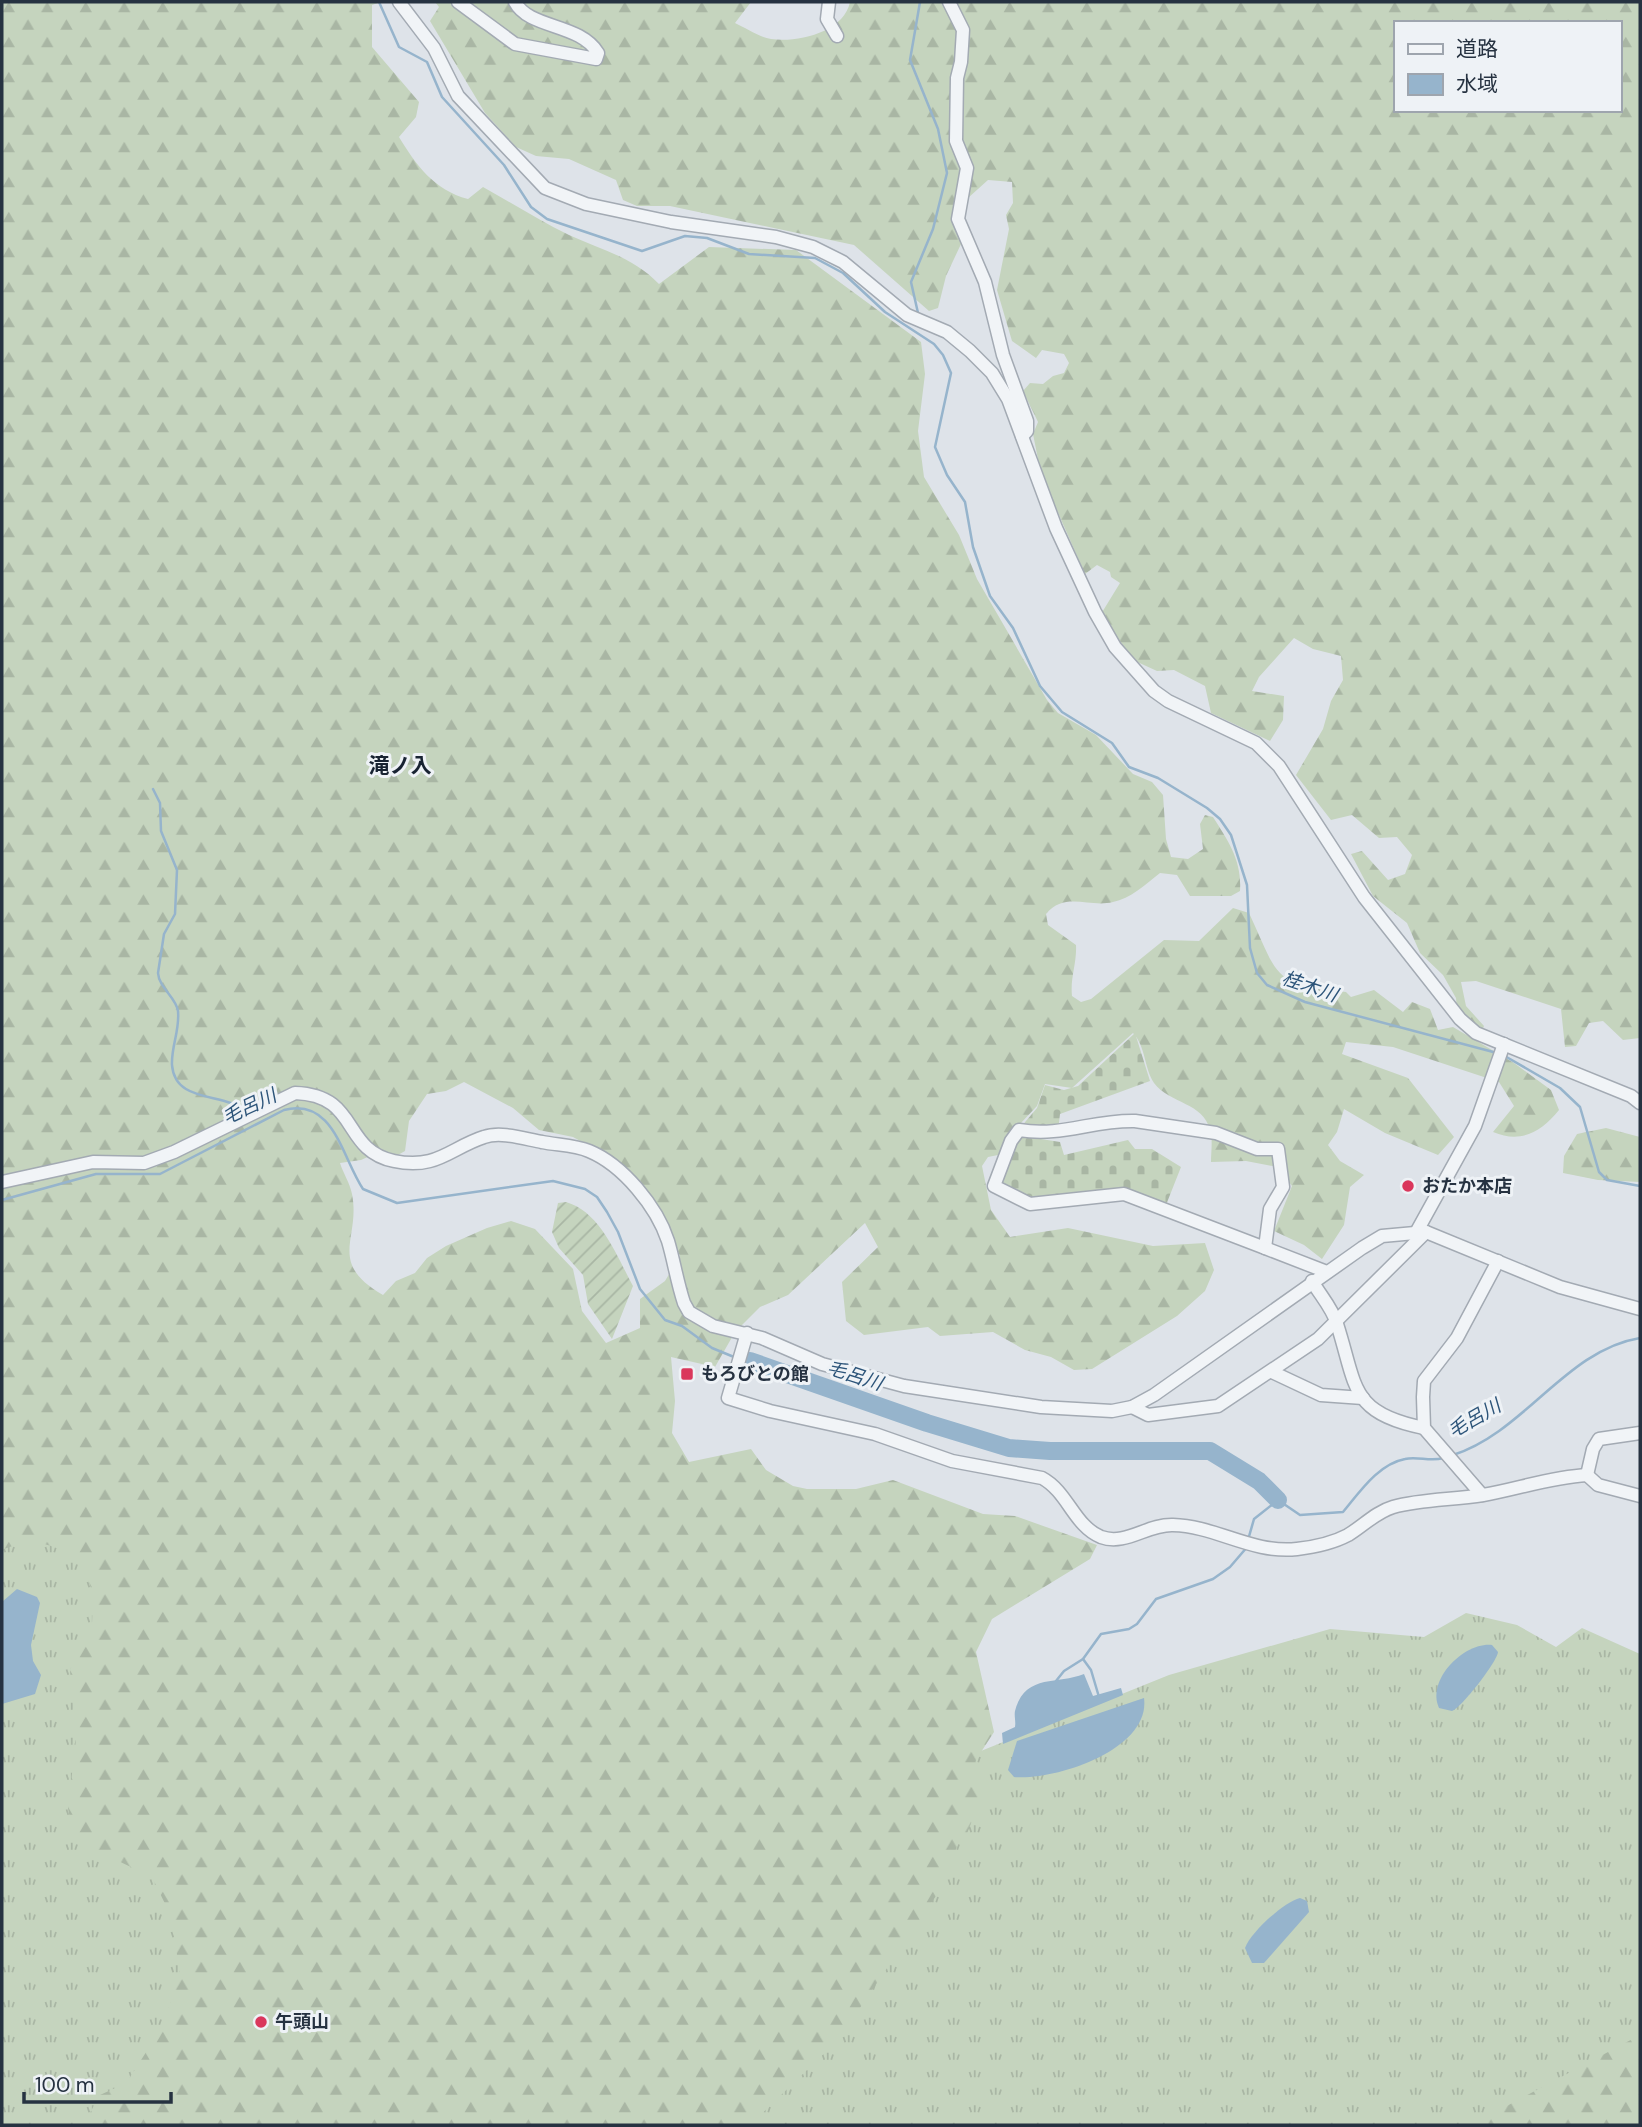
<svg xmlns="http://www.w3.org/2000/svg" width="1642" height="2127" font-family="'DM Sans','Noto Sans JP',sans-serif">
<defs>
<pattern id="grass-tufts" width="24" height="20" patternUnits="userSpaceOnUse" patternTransform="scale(1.75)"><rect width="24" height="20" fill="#c5d4be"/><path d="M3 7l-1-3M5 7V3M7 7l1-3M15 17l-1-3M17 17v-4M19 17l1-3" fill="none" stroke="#a9b6a4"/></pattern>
<pattern id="forest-firs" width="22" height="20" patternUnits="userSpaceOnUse" patternTransform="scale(1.75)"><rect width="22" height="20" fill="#c5d4be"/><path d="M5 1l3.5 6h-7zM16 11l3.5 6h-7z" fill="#a9b6a4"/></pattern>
<pattern id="cemetery-stones" width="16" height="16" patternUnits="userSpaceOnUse" patternTransform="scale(1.75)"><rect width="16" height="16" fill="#c5d4be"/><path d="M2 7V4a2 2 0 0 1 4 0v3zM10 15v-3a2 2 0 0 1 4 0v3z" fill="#a9b6a4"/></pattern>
<pattern id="garden-furrows" width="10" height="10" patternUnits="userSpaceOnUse" patternTransform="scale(1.75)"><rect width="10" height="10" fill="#c5d4be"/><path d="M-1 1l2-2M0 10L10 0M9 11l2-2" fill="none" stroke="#a9b6a4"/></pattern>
</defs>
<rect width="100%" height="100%" fill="#dee3e9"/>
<g fill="url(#grass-tufts)">
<polygon points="39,1530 89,1548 159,1871 216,1993 109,2125 2,2125 2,1538"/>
<polygon points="1466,1613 1517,1625 1556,1647 1582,1628 1640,1654 1640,2125 722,2125 971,1755 1169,1675 1330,1629 1424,1637"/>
</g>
<g fill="url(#forest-firs)" fill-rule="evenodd">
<path d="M2,2H381L372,5V47L419,102L416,117L399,137C416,165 434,190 468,199L483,187C512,203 540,221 569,235C602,250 633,257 659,284L709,247L796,250L921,342L925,374L918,431L924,477L959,535L977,579L1047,700L1058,713L1096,735L1133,774L1152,782L1163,795L1166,839L1171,857L1188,859L1203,849L1200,824L1205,815L1213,817C1229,842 1242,861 1240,891L1231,896H1190L1177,875L1160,873C1146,884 1130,899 1113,902C1089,908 1065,891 1046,914L1048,925L1076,945C1077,963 1070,978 1072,996L1081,1002L1091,999L1164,940L1199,941L1233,908L1249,913C1279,977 1271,984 1346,992L1351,997L1374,990L1403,1012L1412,1002L1430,1009L1438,1030L1453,1027L1514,1063L1551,1090L1559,1110C1541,1132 1521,1144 1493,1132L1514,1106L1499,1082L1393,1047L1346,1042L1342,1054L1408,1078L1454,1137L1438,1155L1385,1133L1344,1109L1337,1132L1328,1145L1340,1161L1364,1175L1350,1187L1344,1225L1322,1259L1304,1245L1274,1231L1292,1186L1278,1167L1246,1161L1211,1162C1211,1152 1213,1139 1210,1130C1203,1102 1170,1104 1154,1083C1144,1068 1146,1047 1133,1033L1072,1088L1045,1084L1037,1106L1004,1141L998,1155L988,1157L982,1166L991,1210L1010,1237L1068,1228L1153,1246L1205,1243L1214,1270L1205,1291L1177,1316L1092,1369L1074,1370L1051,1357L1025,1350L993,1332L940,1336L928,1327L864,1335L846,1321L842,1282L878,1247L865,1223L788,1295L760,1307L735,1332L715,1367L671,1357L675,1401L672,1433L689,1462L751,1449L766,1470L793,1486L807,1489H856L893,1480L983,1514L1015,1516L1097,1545L1090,1559L992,1619L976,1652L994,1732L972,1766L983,1793L966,1836L958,1844L940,1890L839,2039L750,2125H83L100,2095L126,2083L136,2068L162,2027L180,1975L171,1916L152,1877L74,1840L68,1808L76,1740L70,1670L92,1624L93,1595L83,1562C52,1544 35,1536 2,1550ZM464,1082L513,1108L539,1130L573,1137L611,1158L662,1215L680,1256L665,1281L640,1299V1328L606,1343L582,1311L573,1269L535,1229L511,1221L487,1228L446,1246L427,1258L415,1273L396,1281L383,1295C326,1262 361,1239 352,1194C350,1183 343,1173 340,1163L361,1160L383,1150L396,1156L405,1151L409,1121L427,1094L446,1091Z"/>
<path d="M435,2H751L735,23C746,28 759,37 771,39C798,43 844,32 850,2H1640V1038L1623,1040L1603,1021L1589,1023L1576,1046L1565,1047L1561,1009L1476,981L1461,982L1466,1006L1484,1026L1482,1031L1457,1010L1456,998L1443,975L1420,953L1407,923L1373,896L1351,854L1362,851L1388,880L1405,874L1412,855L1397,837L1379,838L1352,815L1331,820L1296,775L1323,729L1331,701L1343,680L1341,656L1313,649L1294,638L1259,677L1252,691L1284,696L1283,720L1270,741L1211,713L1205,686L1174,670L1157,671L1133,660L1101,614L1120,583L1111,577L1110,572L1097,565L1085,574L1041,474L1033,434L1038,422L1023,391L1030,383L1043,384L1053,376L1064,373L1069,363L1064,354L1042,350L1036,358L1012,341L997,290L1009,229L1006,215L1013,203L1012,182L988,180L958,207L961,244L946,276L938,308L929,311L854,245L670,206H637L623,200L616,180L569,159L536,156L516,147L485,113L430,21L439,7ZM1395,23H1619V110H1395Z"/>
<polygon points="1606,1128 1640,1137 1640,1182 1598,1180 1563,1173 1564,1156 1577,1134"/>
<polygon points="1640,2035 1640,2125 1480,2125 1488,2116"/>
</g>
<g fill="url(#cemetery-stones)">
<polygon points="1135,1033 1150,1081 1060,1114 1058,1131 1020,1128 1037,1108 1045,1085 1064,1090 1078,1086"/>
<polygon points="1022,1136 1060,1142 1064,1155 1128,1140 1135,1149 1152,1149 1181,1167 1166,1205 1124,1190 1031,1201 999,1185 1014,1142"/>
</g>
<path fill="url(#garden-furrows)" d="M566,1202C601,1212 617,1257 633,1286L612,1339L588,1304L583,1275L559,1248L552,1232L558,1203Z"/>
<g fill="#96b4cc">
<polygon points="17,1589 37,1597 40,1603 31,1645 33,1661 41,1675 35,1694 2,1704 2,1602"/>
<path d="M1492,1645L1498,1652C1497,1662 1461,1708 1452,1711L1439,1708C1426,1680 1464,1642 1492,1645Z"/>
<path d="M1084,1674L1093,1696L1121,1688L1123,1695L1003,1744L1002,1733L1015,1727C1016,1721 1014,1716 1015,1711C1025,1673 1057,1685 1084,1674Z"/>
<path d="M1144,1698C1151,1750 1054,1781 1014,1777L1008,1770L1017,1741Z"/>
<path d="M1300,1898L1307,1901L1309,1912L1264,1963H1252L1245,1948C1251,1932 1284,1902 1300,1898Z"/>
</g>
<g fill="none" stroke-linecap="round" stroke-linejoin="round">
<g stroke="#96b4cc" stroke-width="2.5">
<polyline points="379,2 399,47 427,62 442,97 504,165 531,207 547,219 642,251 685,236 707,238 749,254 815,258 843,273 885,312 934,344 943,355 951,373 935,447 947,475 965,502 973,547 990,596 1013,628 1040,686 1062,712 1112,743 1129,767 1158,778 1207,808 1220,819 1231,835 1247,885 1250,948 1257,973 1267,985 1305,1002 1497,1053"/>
<polyline points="918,313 911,282 933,229 947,173 938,129 910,60 920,2"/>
<path d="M153,789L160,803L161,831L177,870L175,914L164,934L158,973C159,988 176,997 178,1011C180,1030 171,1047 172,1065C175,1104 224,1092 245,1111"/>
<polyline points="1503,1055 1560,1088 1580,1107 1599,1172 1607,1180 1640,1186"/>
<path d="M2,1200L96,1174H160L284,1110C334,1097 342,1158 363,1189L397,1203L553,1181L585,1189L597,1197L607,1212L618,1232L640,1289L665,1320L682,1326L712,1348L734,1357"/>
<path d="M1453,1455C1525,1432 1566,1350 1640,1338"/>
<path d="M1248,1540L1254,1519L1278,1500L1300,1515L1343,1512C1359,1493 1378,1464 1405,1459C1417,1456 1431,1462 1443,1458"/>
<polyline points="1083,1659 1091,1670 1099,1697"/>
<polyline points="1056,1681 1064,1671 1083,1659 1101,1634 1129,1629 1137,1624 1156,1599 1213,1579 1230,1567 1248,1546"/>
</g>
<polyline stroke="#96b4cc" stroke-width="18" points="750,1361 927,1423 1009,1448 1050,1451 1210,1451 1259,1481 1278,1500"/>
<defs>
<g id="minor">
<polyline points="399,2 434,48 458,96 545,188 586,204 671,222 776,237 813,247 843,262 907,315 947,332 970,351 992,373 1008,399 1056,528 1095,612 1115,647 1154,691 1168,701 1256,743 1279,766 1364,897 1460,1019 1476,1033 1631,1096 1640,1103"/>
<path d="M458,2L515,44L596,59L598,53C580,23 529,29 515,2"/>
<polyline points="829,2 827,19 837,36"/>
<polyline points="949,2 963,30 961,62 957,78 956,141 967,168 958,219 985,282 1003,355 1027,421 1027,431 1022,436"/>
<path d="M1135,1121L1216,1133L1257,1149H1278L1283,1187L1270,1209L1265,1248L1124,1194L1030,1204L994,1186L1011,1141L1019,1130C1063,1137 1091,1120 1135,1121Z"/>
<path d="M2,1182L93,1162L144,1163L174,1152L295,1093C360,1095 341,1150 394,1161C437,1170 450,1148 484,1137C501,1131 525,1139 542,1142C557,1145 575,1145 589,1151C623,1165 657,1207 668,1241C674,1261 677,1282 684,1303L689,1312L713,1326L762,1338L822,1364L904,1386L1041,1407L1112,1411L1132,1407L1154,1395L1362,1248L1382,1236L1426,1232L1560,1287L1640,1309"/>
<polyline points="1417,1231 1475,1126 1504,1044"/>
<polyline points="1265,1248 1327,1272"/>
<path d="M1312,1281C1320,1295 1333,1309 1337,1324C1357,1386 1349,1413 1424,1428"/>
<path d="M747,1333L728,1398L770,1411L875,1434L952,1461L1042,1478C1068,1492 1074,1526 1101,1537C1126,1546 1147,1524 1173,1525C1216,1526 1252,1554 1297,1549C1314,1547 1333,1543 1348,1535C1363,1526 1376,1512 1393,1507C1422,1499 1453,1500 1483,1495C1518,1489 1551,1477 1587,1475"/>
<polyline points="1272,1372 1321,1395 1363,1398"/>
<polyline points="1132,1407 1148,1415 1218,1406 1318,1339 1426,1232"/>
<polyline points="1587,1475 1593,1449 1599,1439 1640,1433"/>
<polyline points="1587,1475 1598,1485 1640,1496"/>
<polyline points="1482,1495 1424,1428 1423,1397 1424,1381 1457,1338 1498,1261"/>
</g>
</defs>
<use href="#minor" stroke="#a3aab3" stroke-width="15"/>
<use href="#minor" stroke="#f1f4f7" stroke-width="12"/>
</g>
<g fill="#da375c" stroke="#eef2f6" stroke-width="2.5">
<circle cx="1408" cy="1186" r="7"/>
<rect x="680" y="1367" width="14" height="14" rx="3.5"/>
<circle cx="261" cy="2022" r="7"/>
</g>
<g text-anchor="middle" stroke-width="6" stroke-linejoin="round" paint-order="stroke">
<g font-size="18" font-weight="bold" fill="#263241" stroke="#eef2f6" text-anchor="start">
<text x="1422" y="1192">おたか本店</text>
<text x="701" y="1380">もろびとの館</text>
<text x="275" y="2028">午頭山</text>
</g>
<g font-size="19" font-style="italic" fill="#2c5479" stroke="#eef2f6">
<text transform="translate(1310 986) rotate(19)" y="7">桂木川</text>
<text transform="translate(249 1106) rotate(-25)" y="7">毛呂川</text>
<text transform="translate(855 1375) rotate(18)" y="7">毛呂川</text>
<text transform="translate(1474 1418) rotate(-30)" y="7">毛呂川</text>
</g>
<g font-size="21" font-weight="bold" fill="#182332" stroke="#eef2f6">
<text x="400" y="773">滝ノ入</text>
</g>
</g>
<rect width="1642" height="2127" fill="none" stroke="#263241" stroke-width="7"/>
<rect x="1394" y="21" width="228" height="91" fill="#eef2f6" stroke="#9ea5ae" stroke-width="2"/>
<rect x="1408" y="44" width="35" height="10" fill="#f1f4f7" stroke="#9ea5ae" stroke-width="2"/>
<text x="1456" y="56" font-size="21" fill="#263241">道路</text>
<rect x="1408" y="74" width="35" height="21" fill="#96b4cc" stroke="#9ea5ae" stroke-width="2"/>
<text x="1456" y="91" font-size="21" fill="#263241">水域</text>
<path d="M24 2092v10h147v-10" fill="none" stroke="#263241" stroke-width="3.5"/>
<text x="35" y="2092" font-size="21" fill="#263241" stroke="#eef2f6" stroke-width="5" paint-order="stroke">100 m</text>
</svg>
